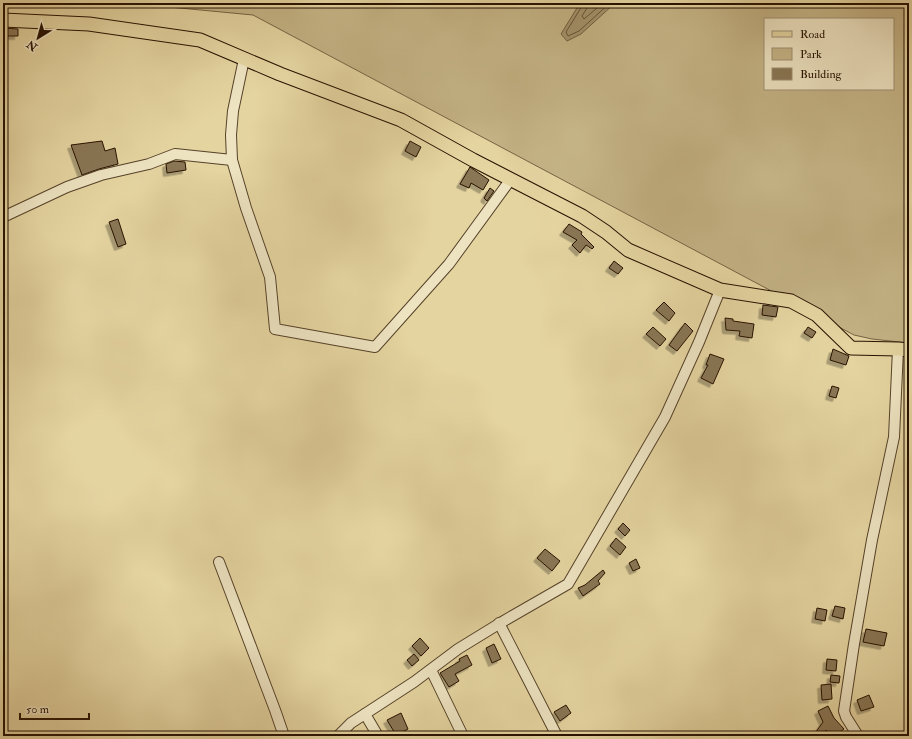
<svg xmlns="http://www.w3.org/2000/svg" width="912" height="739" font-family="'IM FELL Double Pica',serif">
<defs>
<filter id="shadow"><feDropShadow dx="-3.5" dy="3.5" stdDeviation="0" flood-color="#0004"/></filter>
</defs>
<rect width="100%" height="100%" fill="#e4d4a0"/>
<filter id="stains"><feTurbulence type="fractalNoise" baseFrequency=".005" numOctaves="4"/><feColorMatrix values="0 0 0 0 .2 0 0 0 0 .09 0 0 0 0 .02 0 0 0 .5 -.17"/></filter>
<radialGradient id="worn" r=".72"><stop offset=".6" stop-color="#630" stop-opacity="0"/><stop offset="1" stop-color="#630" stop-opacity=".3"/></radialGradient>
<path fill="#c4b385" stroke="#766243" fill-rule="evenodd" d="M127,3H909V343L872,339L854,335L253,15ZM765,19H893V89H765Z"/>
<polygon fill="#a4926a" stroke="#725e40" points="580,3 615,3 581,34 567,41 561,34"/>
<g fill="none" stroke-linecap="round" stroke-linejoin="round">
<g stroke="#665236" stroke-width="1">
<polyline points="583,3 582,6 566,32 568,36 579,31 610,3"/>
<polyline points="588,3 587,8 582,16 584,19 603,3"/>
</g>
</g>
<g fill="#897654" stroke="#271101" filter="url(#shadow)">
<polygon points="3,28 18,29 18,36 3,36"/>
<polygon points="102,141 105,151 115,148 118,164 99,169 82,175 71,145"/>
<polygon points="410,141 421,147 416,157 405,151"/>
<polygon points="174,161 185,162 186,170 167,173 166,164"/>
<polygon points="470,167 489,180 483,190 471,183 469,188 460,184"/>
<polygon points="490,188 494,191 487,201 484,198"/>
<polygon points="118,219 126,244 118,247 109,222"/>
<polygon points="569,224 582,232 581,234 594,247 592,249 586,245 580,253 572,245 577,240 563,232"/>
<polygon points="614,261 623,268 618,274 609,268"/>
<polygon points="664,302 675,313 669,321 656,310"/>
<polygon points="763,305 778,307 776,317 762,315"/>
<polygon points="725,318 733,319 733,321 754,324 752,338 739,336 740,331 726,330"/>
<polygon points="685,323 693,331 677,351 669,345"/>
<polygon points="653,327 666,339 660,346 646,334"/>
<polygon points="808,327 816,332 812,338 804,333"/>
<polygon points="833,349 849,356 846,365 830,360"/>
<polygon points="710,354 724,359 713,384 701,378 708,365 706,365"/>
<polygon points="832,386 839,388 836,398 829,396"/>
<polygon points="623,523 630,530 625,536 618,529"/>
<polygon points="616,538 626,547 620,555 610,546"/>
<polygon points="545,549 560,561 552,571 537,558"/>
<polygon points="636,559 640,568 633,571 629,563"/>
<polygon points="603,570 605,573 598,581 600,584 583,596 578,588 585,585"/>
<polygon points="835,606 845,608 843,619 832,616"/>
<polygon points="817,608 827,610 825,621 815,619"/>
<polygon points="866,629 887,633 884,646 863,642"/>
<polygon points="420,638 429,648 421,656 412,646"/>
<polygon points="494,644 501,659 492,663 486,648"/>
<polygon points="414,654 419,660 412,666 407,660"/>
<polygon points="467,655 472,665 455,674 459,681 449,687 440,673 460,661 459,659"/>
<polygon points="827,659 837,660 836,671 826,670"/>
<polygon points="831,675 840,676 839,683 830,682"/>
<polygon points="831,684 832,699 822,700 821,685"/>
<polygon points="869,695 874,707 861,711 857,700"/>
<polygon points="566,705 571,713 560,721 554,712"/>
<polygon points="828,706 834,718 844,729 835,736 831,736 826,730 822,736 813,736 823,722 818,711"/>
<polygon points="401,713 408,729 396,735 387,720"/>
</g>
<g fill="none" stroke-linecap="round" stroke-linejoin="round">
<defs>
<g id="minor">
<polyline points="232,160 246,208 270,277 275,329 375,347 449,264 511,179"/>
<polyline points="3,217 67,187 101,175 149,164 175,154 232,160 231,135 233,111 244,59"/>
<polyline points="219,562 275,710 284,736"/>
<polyline points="499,623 557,736"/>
<polyline points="431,670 463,736"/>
<polyline points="365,714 378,736"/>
<polyline points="338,736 351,723 414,682 458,649 502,622 568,584 665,417 699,342 720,290"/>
<polyline points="858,736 846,717 844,711 854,644 872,540 894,437 898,349"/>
</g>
<polyline id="major" points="3,20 89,24 200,40 280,74 401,120 473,160 582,216 606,232 628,250 720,290 791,301 817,315 851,348 898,349 909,350"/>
</defs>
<use href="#minor" stroke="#564229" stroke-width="12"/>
<use href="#major" stroke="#271101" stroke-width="15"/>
<use href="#minor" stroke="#ede3c1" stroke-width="10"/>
<use href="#major" stroke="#e4d4a0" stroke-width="13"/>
</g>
<rect width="912" height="739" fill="none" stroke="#e4d4a0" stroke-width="16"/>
<rect x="4" y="4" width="904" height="731" fill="none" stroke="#271101" stroke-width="2"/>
<rect x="8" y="8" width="896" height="723" fill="none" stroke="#271101"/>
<rect x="764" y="18" width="130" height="72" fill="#ede3c1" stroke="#9e8f74"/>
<rect x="772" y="31" width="20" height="6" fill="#e4d4a0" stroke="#9e8f74"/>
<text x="800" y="38" font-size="12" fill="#271101">Road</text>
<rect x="772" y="48" width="20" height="12" fill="#c4b385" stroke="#9e8f74"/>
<text x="800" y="58" font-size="12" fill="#271101">Park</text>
<rect x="772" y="68" width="20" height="12" fill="#897654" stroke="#9e8f74"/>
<text x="800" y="78" font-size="12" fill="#271101">Building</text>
<g transform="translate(38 38) rotate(217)" stroke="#ede3c1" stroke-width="3" paint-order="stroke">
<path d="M0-3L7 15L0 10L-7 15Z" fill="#271101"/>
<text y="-6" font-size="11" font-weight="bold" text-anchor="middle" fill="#271101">N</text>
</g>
<path d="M20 713v6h69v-6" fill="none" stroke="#271101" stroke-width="2"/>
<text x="26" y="713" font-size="12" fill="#271101" stroke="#ede3c1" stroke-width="3" paint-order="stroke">50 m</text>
<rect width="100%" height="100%" filter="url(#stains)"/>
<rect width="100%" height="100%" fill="url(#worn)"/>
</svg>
